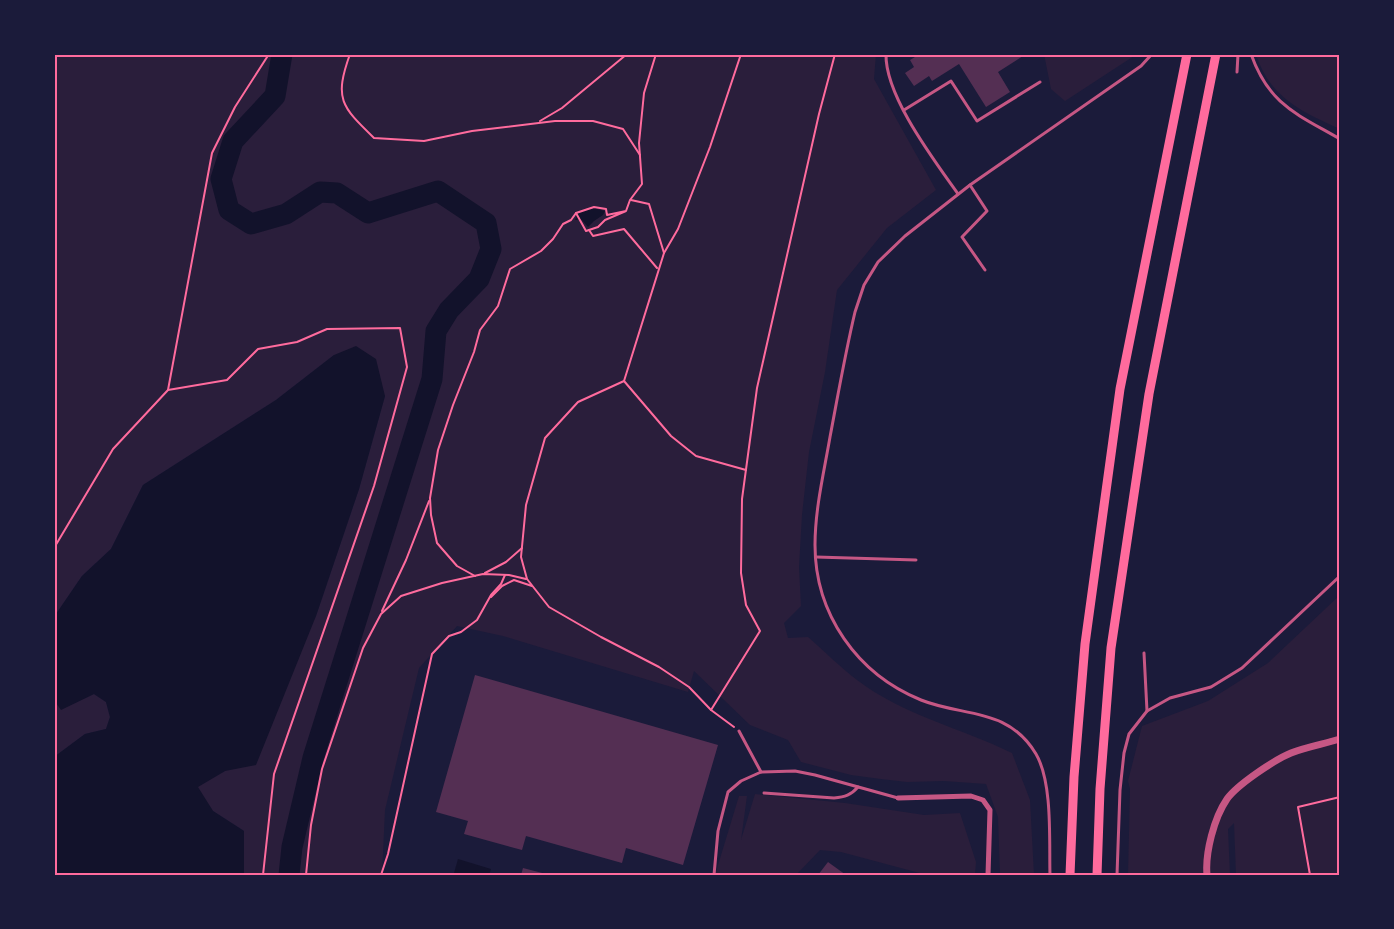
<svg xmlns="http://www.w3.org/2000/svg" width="1394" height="929" font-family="'PT Sans Narrow',sans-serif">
<rect width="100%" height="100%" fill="#1b1b3a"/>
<g fill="#2a1e3b">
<path d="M54,54H876L874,79L936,190L887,228L837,290L825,372L809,452L802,515L799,567L801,606L784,623L788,638L808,637C824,651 840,667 857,680C903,715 961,728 1012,753L1030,800L1034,875H1000L998,817L986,784L944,781L907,782L881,779L851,775L801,762L788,740L750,725L694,671L688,692L503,636L457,626L419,668L385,810L382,875H244V831L213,811L197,787L225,771L316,616L359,489L385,396L334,355L276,400L143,485L111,549L82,576L54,617Z"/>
<polygon points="1044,54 1137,54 1065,101 1051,89"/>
<path d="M1256,54H1340V129C1302,112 1269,97 1256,54Z"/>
<polygon points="1340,595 1340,875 1236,875 1234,823 1228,829 1230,875 1128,875 1130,789 1128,781 1142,726 1208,701 1268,663"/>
<polygon points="94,694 106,702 110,717 106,729 85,734 54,757 54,700 61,709"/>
<polygon points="755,794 845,803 924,815 960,813 976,862 975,875 927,875 841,852 820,850 796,875 715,875 739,796 747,796 741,840"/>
</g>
<g fill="#12122b">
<polygon points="593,208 605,211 603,215 594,221 588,227 582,220 575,220 578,213"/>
<polygon points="356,346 376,359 385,396 359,489 316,616 256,765 225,771 198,787 213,811 244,831 244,875 54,875 54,757 85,734 106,729 110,717 106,702 94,694 61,710 54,700 54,617 82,576 111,549 143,485 276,400 334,355"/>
<polygon points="458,859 491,869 489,875 461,875 454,873"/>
</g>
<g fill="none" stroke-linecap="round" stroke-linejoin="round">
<polyline stroke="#12122b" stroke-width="21" points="282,54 275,96 233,141 221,179 229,210 251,224 286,214 320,192 337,193 368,213 438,191 486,223 491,249 479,279 449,310 436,331 432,379 313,758 292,847 289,875"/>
</g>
<g fill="#542f53">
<polygon points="920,54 1026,54 998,72 1010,92 986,107 959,64 932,81 929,76 914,86 905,73 914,67 910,60"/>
<polygon points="475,675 718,745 683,865 626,848 622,863 526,836 522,850 464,834 468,821 436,812"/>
<polygon points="828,862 846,875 818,875"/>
<polygon points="523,868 546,874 546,875 521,875"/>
</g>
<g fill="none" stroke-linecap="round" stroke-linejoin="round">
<g stroke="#ff6b9d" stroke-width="2">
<path d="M350,54C334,99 341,106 374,138L424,141L472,131L555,121H593L623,129L640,155"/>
<polyline points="540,121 562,108 627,54"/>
<polyline points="631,200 649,204 664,253"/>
<polyline points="626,211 607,215 606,209 594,207 576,213 586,231 598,227 605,220 626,211 630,200 642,184 639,143 644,93 656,54"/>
<polyline points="589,230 593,236 624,229 657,268"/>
<polyline points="624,381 671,436 696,456 746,470"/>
<polyline points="168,390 212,153 235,107 269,54"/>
<polyline points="54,548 113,449 168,390 227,380 258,349 297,342 327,329 400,328 407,367 374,486 274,774 263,875"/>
<polyline points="485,573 506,562 522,548"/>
<polyline points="475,576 457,566 437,543 431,515 430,498 438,450 453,405 474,352 480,330 498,306 510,269 541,251 553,239 563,224 571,220 576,213"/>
<polyline points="491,597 502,586 514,580 532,586"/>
<polyline points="382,611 406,560 429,501"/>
<polyline points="711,710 760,631 746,605 741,573 742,499 757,388 819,114 835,54"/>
<polyline points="734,727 711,710 689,687 659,667 601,637 549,607 527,579 521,557 526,505 545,438 578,402 624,381 664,253 678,229 710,147 741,54"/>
<polyline points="306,875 311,825 322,769 363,648 381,614 401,596 442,583 483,574 509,575 526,579"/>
<polyline points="381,875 388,854 432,654 449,636 461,632 477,620 491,595 501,584 505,575"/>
<polyline points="1310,875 1298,807 1340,797"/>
</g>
<g stroke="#c65784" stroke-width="3">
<path d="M886,54C885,96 934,160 958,194"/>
<path d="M1251,54C1269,105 1297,114 1340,139"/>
<polyline points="1237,72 1238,54"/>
<polyline points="904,110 951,81 977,121 1040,82"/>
<polyline points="970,185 987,211 962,237 985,270"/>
<polyline points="816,557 916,560"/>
<polyline points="1144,653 1147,711"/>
<polyline points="739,731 761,772"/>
<path d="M764,793L834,798C845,797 851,795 858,787"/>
<polyline points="714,875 718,831 728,792 741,781 761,772 795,771 815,775 898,798"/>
<path d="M1050,875C1049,842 1053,783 1036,754C1008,707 963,717 921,700C857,674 815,614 815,545C815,509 824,472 830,437C838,395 845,354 855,312L864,285L878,262L905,236L970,185L1141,66L1152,54"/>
<polyline points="1117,875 1120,790 1124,753 1129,734 1147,711 1170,698 1211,687 1242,668 1340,576"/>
</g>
<polyline stroke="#c65784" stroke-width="5" points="898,798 971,796 983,800 990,810 988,875"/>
<path stroke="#c65784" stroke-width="7" d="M1207,875C1205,853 1214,818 1227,799C1237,785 1274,760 1291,753C1306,747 1324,744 1340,739"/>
<g stroke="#ff6b9d" stroke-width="9">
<polyline points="1070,875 1074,777 1085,644 1120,389 1187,54"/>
<polyline points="1097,875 1100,789 1111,648 1149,394 1216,54"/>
</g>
</g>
<rect width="1394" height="929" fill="none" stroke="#1b1b3a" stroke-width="111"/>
<rect x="56" y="56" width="1282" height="818" fill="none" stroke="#ff6b9d" stroke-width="2"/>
</svg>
